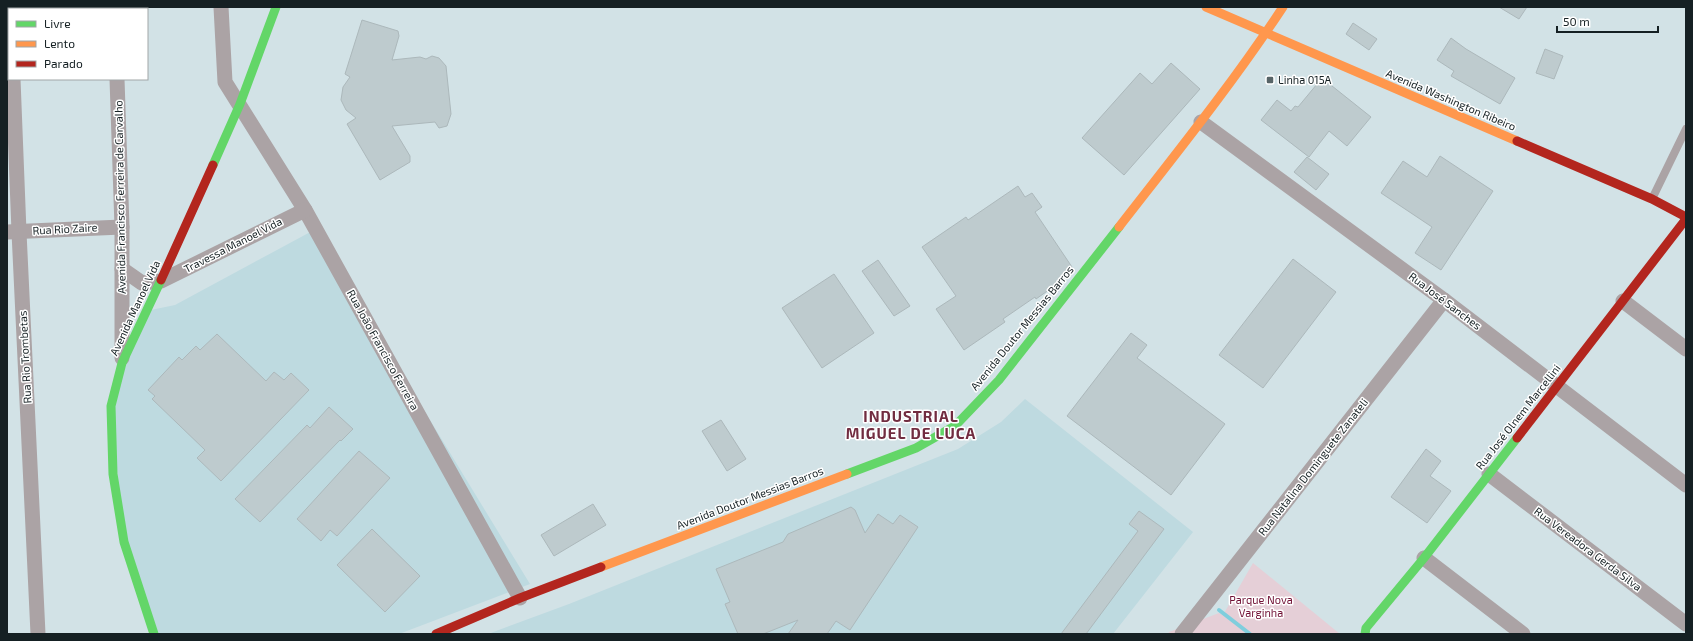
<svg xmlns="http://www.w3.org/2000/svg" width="1693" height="641" font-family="'Exo 2',sans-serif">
<rect width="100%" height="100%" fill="#d2e2e6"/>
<g fill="#bedae0">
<polygon points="314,230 530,584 399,634 154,634 124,542 111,406 146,311 175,305"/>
<polygon points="1025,399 1193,532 1113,634 488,634 569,604 958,449 1001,422"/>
</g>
<polygon fill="#e5cfd7" points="1253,563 1340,634 1168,634 1169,632 1219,613 1223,615"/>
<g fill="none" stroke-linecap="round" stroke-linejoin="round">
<polyline stroke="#7fcedd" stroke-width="4" points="1219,610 1250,634"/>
</g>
<g fill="#becbce" stroke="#acb8bb">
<polygon points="1499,7 1527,7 1519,19"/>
<polygon points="362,20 398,31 399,36 392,60 420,57 426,59 432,56 439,58 446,66 451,114 447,126 439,128 435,122 392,126 410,156 410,162 380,180 347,124 356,118 346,110 341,100 343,87 350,77 345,74"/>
<polygon points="1353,23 1377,39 1369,50 1346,34"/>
<polygon points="1451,38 1466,49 1515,78 1500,104 1451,76 1454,71 1437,60"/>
<polygon points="1545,49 1563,56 1554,79 1536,73"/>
<polygon points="1171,63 1200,89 1124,175 1082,138 1140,73 1152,84"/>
<polygon points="1322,78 1371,117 1347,146 1329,131 1309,157 1261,120 1277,100 1291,111 1295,106 1298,107"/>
<polygon points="1440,156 1493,191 1441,270 1415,253 1432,227 1381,193 1403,161 1427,177"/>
<polygon points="1307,157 1329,174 1316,190 1294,172"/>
<polygon points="1018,186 1025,197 1032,193 1042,207 1035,212 1072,267 1060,282 1036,299 1035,297 1003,319 1005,322 964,350 936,309 956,296 922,247 966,217 968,220"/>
<polygon points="1293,259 1336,292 1263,388 1219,355"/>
<polygon points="878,260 910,306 894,316 862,271"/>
<polygon points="834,274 874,333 822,368 782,308"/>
<polygon points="1131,333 1147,345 1137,358 1225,424 1171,495 1067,416"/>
<polygon points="217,334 266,381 274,372 284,380 291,373 309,390 221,481 197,458 205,450 152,399 155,396 148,390 179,357 182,360 196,346 200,350"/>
<polygon points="329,407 353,429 341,441 340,440 260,522 235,499 307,425 310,428"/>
<polygon points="721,420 746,459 727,471 702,431"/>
<polygon points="1426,449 1441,461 1430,476 1451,491 1427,523 1391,497"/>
<polygon points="359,451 390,478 337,536 330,530 321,541 297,519"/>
<polygon points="593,504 606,525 554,556 541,535"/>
<polygon points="851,507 855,510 865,533 878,514 893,524 900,515 918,527 850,630 836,621 827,634 788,634 798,620 763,634 738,634 725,604 730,602 716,569 783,542 788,534"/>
<polygon points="1139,511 1164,529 1086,634 1061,634 1138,531 1129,524"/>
<polygon points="372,529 420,576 385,612 337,565"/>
</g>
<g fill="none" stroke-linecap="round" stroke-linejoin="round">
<polyline stroke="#aba3a5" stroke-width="8" points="1652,199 1686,129"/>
<g stroke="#aba3a5" stroke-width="15">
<polyline points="11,7 11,9"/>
<polyline points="114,7 114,9"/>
<polyline points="221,7 225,82 305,210 520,598"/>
<polyline points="13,79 19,232 38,634"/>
<polyline points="117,79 122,227 122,358"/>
<polyline points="1201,122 1444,300 1686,485"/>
<polyline points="7,232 122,227"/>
<polyline points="122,269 142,283 161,281 305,210"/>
<polyline points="1623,301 1686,349"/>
<polyline points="1489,474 1686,624"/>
<polyline points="1424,558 1523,634"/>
<polyline points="1182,634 1444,300"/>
</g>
<g stroke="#63d668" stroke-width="9">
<polyline points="213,165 240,104 276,7"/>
<polyline points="847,474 916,448 955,426 999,380 1119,227"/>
<polyline points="154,634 124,542 113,474 111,406 122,363 161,280"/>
<polyline points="1365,634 1366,628 1424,558 1517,438"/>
</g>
<g stroke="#ff974d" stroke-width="9">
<polyline points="1206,7 1517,141"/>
<path d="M1119,227C1175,155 1233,83 1283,7"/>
<polyline points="601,567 847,474"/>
</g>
<g stroke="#b3261e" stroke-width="9">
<polyline points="1517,141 1652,199 1686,217"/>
<polyline points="161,280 213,165"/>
<polyline points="1517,438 1686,219"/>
<polyline points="436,634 520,598 601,567"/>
</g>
</g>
<rect fill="#576467" stroke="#fff" stroke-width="1.5" x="1266" y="76" width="8" height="8" rx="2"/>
<g text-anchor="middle" stroke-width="3" stroke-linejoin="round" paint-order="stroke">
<g font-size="11" fill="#152023" stroke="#fff" text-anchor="start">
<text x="1278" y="84">Linha 015A</text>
</g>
<g font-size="11" fill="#152023" stroke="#fff">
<text transform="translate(1451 100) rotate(23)" y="4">Avenida Washington Ribeiro</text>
<text transform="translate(120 197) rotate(-91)" y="4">Avenida Francisco Ferreira de Carvalho</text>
<text transform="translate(65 229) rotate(-3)" y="4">Rua Rio Zaire</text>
<text transform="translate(233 245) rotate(-27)" y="4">Travessa Manoel Vida</text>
<text transform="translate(1445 301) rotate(37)" y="4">Rua José Sanches</text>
<text transform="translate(135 308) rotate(-65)" y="4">Avenida Manoel Vida</text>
<text transform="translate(1022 328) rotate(-51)" y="4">Avenida Doutor Messias Barros</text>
<text transform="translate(383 350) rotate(61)" y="4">Rua João Francisco Ferreira</text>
<text transform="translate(25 357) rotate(-93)" y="4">Rua Rio Trombetas</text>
<text transform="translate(1518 417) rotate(-52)" y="4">Rua José Olnem Marcellini</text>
<text transform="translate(1313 467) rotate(-52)" y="4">Rua Natalina Dominguete Zanateli</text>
<text transform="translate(750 498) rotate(-21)" y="4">Avenida Doutor Messias Barros</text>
<text transform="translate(1588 549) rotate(37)" y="4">Rua Vereadora Gerda Silva</text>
</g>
<g font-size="11" fill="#701034" stroke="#fff">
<text x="1261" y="604">Parque Nova<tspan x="1261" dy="13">Varginha</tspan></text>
</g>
<g font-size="15" font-weight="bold" letter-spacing="1" fill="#712c40" stroke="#fff">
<text x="911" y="422">INDUSTRIAL<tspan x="911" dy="17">MIGUEL DE LUCA</tspan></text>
</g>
</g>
<rect width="1693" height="641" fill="none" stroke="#152023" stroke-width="16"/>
<rect x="8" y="8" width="140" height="72" fill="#ffffff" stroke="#a1a6a7"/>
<rect x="16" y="21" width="20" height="6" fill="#63d668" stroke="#a1a6a7"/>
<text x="44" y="28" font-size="12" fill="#152023">Livre</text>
<rect x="16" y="41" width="20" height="6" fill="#ff974d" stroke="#a1a6a7"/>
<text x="44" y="48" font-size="12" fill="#152023">Lento</text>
<rect x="16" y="61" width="20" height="6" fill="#b3261e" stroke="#a1a6a7"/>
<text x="44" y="68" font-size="12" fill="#152023">Parado</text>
<path d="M1557 26v6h101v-6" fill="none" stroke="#152023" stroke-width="2"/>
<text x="1563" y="26" font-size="12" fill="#152023" stroke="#ffffff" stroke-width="3" paint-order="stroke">50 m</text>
</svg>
